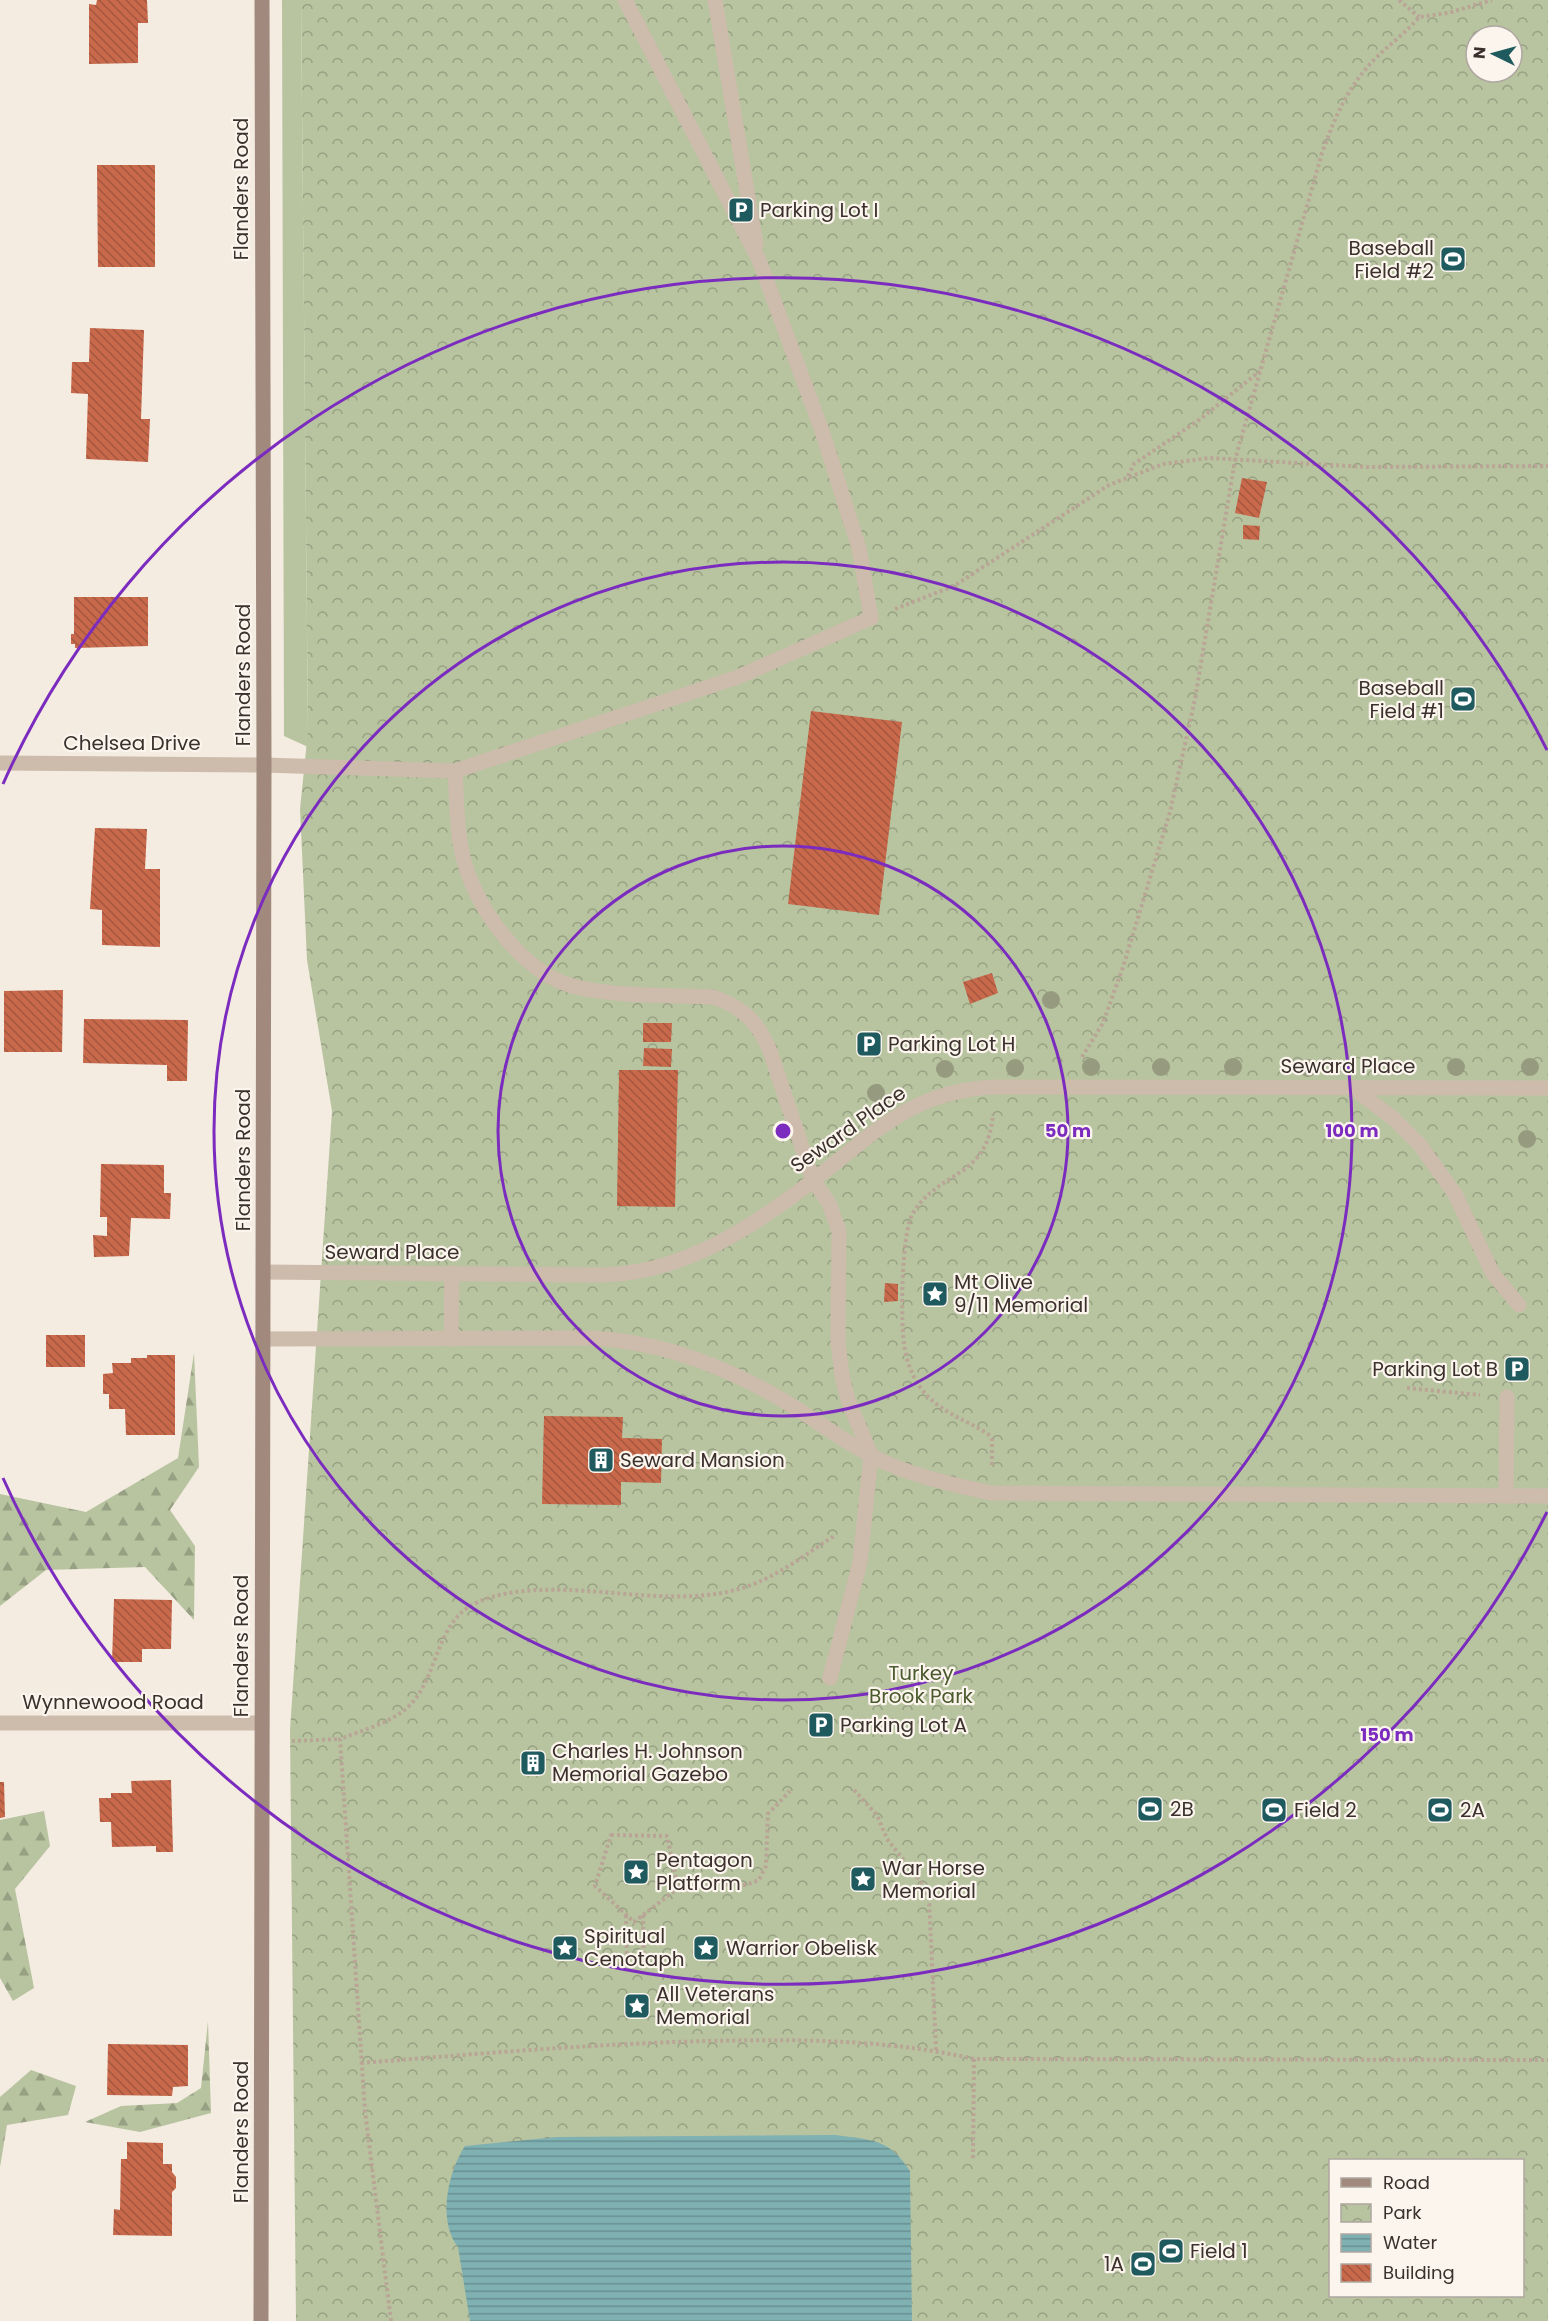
<svg xmlns="http://www.w3.org/2000/svg" width="1548" height="2321" font-family="Poppins,sans-serif">
<defs>
<pattern id="forest-firs" width="22" height="20" patternUnits="userSpaceOnUse" patternTransform="scale(1.5)"><rect width="22" height="20" fill="#b8c4a0"/><path d="M5 1l3.5 6h-7zM16 11l3.5 6h-7z" fill="#97a083"/></pattern>
<pattern id="park-crowns" width="20" height="18" patternUnits="userSpaceOnUse" patternTransform="scale(1.5)"><rect width="20" height="18" fill="#b8c4a0"/><path d="M2 6a3 3 0 1 1 6 0M12 15a3 3 0 1 1 6 0" fill="none" stroke="#97a083"/></pattern>
<pattern id="water-rules" width="6" height="5" patternUnits="userSpaceOnUse" patternTransform="scale(1.5)"><rect width="6" height="5" fill="#7fb0b2"/><path d="M0 2.5h6" fill="none" stroke="#699091"/></pattern>
<pattern id="building-back-hatch" width="6" height="6" patternUnits="userSpaceOnUse" patternTransform="scale(1.5)"><rect width="6" height="6" fill="#c8694b"/><path d="M-1 5l2 2M0 0l6 6M5-1l2 2" fill="none" stroke="#a4573f"/></pattern>
</defs>
<rect width="100%" height="100%" fill="#f4ebe1"/>
<polygon fill="#b8c4a0" points="282,0 301,0 308,731 319,752 284,736"/>
<g fill="url(#forest-firs)">
<polygon points="194,1353 199,1467 170,1510 195,1546 194,1620 145,1567 46,1570 0,1606 0,1494 86,1512 178,1458"/>
<polygon points="44,1811 50,1846 15,1889 34,1988 13,2001 0,1978 0,1820"/>
<polygon points="208,2021 211,2113 140,2132 85,2122 121,2106 177,2103 201,2088"/>
<polygon points="31,2070 76,2086 68,2115 7,2125 0,2167 0,2097"/>
</g>
<path fill="url(#park-crowns)" fill-rule="evenodd" d="M301,0H1548V2321H296L290,1730L332,1111L307,960L300,809L308,731ZM1476,36H1512V72H1476ZM1330,2160H1522V2296H1330Z"/>
<path fill="url(#water-rules)" d="M835,2135C871,2140 889,2138 910,2171L912,2321H470L458,2247C437,2220 448,2172 465,2146L557,2137Z"/>
<g fill="url(#building-back-hatch)">
<polygon points="97,0 147,0 148,23 138,23 138,63 89,64 89,4 96,5"/>
<polygon points="97,165 155,165 155,267 98,267"/>
<polygon points="90,328 144,330 141,419 150,419 148,462 86,459 88,394 71,393 72,362 89,362"/>
<polygon points="1242,478 1267,482 1259,518 1235,513"/>
<polygon points="1243,525 1260,526 1259,540 1243,539"/>
<polygon points="74,597 148,597 148,646 75,648 75,644 71,644 71,634 74,634"/>
<polygon points="811,711 902,722 879,915 788,904"/>
<polygon points="95,828 147,829 145,869 160,869 160,947 102,945 102,910 90,909"/>
<polygon points="992,973 998,993 970,1004 963,982"/>
<polygon points="63,990 62,1052 4,1052 4,991"/>
<polygon points="84,1019 188,1020 187,1081 167,1081 167,1065 83,1063"/>
<polygon points="643,1023 672,1023 671,1042 643,1042"/>
<polygon points="644,1048 672,1049 671,1067 643,1066"/>
<polygon points="619,1070 678,1070 675,1207 617,1206"/>
<polygon points="101,1164 164,1165 164,1193 171,1193 170,1219 131,1218 129,1256 94,1257 93,1235 107,1236 107,1217 100,1217"/>
<polygon points="885,1283 898,1284 898,1301 884,1302"/>
<rect x="46" y="1335" width="39" height="32"/>
<polygon points="147,1355 175,1355 175,1435 126,1435 125,1409 109,1409 109,1394 103,1394 103,1374 113,1373 112,1363 131,1363 131,1358 147,1358"/>
<polygon points="544,1416 623,1417 622,1438 662,1439 661,1483 621,1482 621,1505 542,1504"/>
<polygon points="114,1599 172,1600 171,1649 142,1649 142,1662 112,1662"/>
<circle cx="533" cy="1763" r="9"/>
<polygon points="171,1780 173,1852 156,1852 156,1846 112,1847 111,1822 100,1822 99,1798 111,1798 111,1793 132,1793 131,1781"/>
<polygon points="0,1782 4,1782 5,1817 0,1818"/>
<polygon points="108,2044 188,2045 188,2086 173,2087 172,2096 107,2095"/>
<polygon points="127,2142 163,2143 163,2164 172,2164 172,2172 176,2177 176,2188 172,2192 172,2236 113,2235 114,2209 120,2210 121,2159 127,2159"/>
</g>
<g fill="none" stroke-linecap="round" stroke-linejoin="round">
<g stroke="#b9a596" stroke-width="4" stroke-dasharray="3 3" stroke-linecap="butt">
<polyline points="1399,0 1419,17"/>
<polyline points="1128,476 1134,464 1199,420 1260,371"/>
<polyline points="895,609 954,586 1109,485 1163,464 1209,458 1368,467 1548,466"/>
<path d="M1082,1057L1103,1023L1123,967L1170,812L1195,699L1235,460L1322,153C1336,115 1348,85 1378,56C1392,42 1407,32 1419,17L1448,13L1492,0"/>
<polyline points="1407,1388 1480,1395"/>
<path d="M992,1465V1440L988,1434C965,1419 941,1413 923,1391C913,1379 908,1364 905,1350C900,1326 901,1233 913,1213C939,1170 988,1179 993,1114"/>
<polyline points="292,1741 340,1739"/>
<polyline points="854,1790 877,1815 887,1839 921,1882 929,1898 936,2050"/>
<polygon points="611,1835 667,1836 678,1888 634,1922 595,1886"/>
<polyline points="677,1883 746,1885 759,1880 766,1866 768,1814 790,1791"/>
<polyline points="626,1915 627,1965"/>
<polyline points="643,1915 644,1965"/>
<path d="M361,2063C476,2054 591,2044 707,2041C796,2039 887,2039 974,2059L1548,2060"/>
<polyline points="973,2158 974,2059"/>
<path d="M391,2321L365,2111L340,1739C363,1730 391,1723 409,1706C439,1677 435,1620 478,1602C551,1571 657,1611 735,1590C772,1581 803,1556 834,1536"/>
</g>
<g stroke="#cdbbac" stroke-width="15">
<polyline points="715,0 756,245"/>
<polyline points="264,765 455,771 738,677 871,618 859,548 822,431 759,260 625,0"/>
<path d="M455,771C457,797 456,827 462,853C473,905 522,974 576,987C619,997 668,995 713,997C743,1007 758,1022 770,1051L813,1180L829,1203L839,1231L838,1341L842,1376L848,1400L871,1455L860,1562L830,1678"/>
<polyline points="1352,1087 1394,1119 1420,1145 1455,1194 1493,1274 1519,1305"/>
<path d="M264,1272L603,1275C684,1273 753,1227 815,1179C875,1132 913,1091 993,1087L1548,1088"/>
<path d="M263,1339L591,1338C652,1341 711,1361 765,1390C801,1409 834,1435 870,1455C907,1475 950,1484 991,1493L1548,1496"/>
<polyline points="451,1339 452,1273"/>
<polyline points="1506,1496 1507,1397"/>
</g>
<g stroke="#cdbbac" stroke-width="15">
<polyline points="0,763 264,765"/>
<polyline points="0,1723 262,1723"/>
</g>
<polyline stroke="#a18a7d" stroke-width="15" points="261,2321 264,765 262,0"/>
</g>
<g fill="#969b7f">
<circle cx="1051" cy="1000" r="9"/>
<circle cx="1091" cy="1067" r="9"/>
<circle cx="1161" cy="1067" r="9"/>
<circle cx="1233" cy="1067" r="9"/>
<circle cx="1456" cy="1067" r="9"/>
<circle cx="1530" cy="1067" r="9"/>
<circle cx="1015" cy="1068" r="9"/>
<circle cx="1308" cy="1068" r="9"/>
<circle cx="945" cy="1069" r="9"/>
<circle cx="876" cy="1093" r="9"/>
<circle cx="1527" cy="1139" r="9"/>
</g>
<g fill="none" stroke="#7b2cbf" stroke-width="3">
<circle cx="783" cy="1131" r="285"/>
<circle cx="783" cy="1131" r="569"/>
<path d="M1547 1512A854 854 0 0 1 3 1478M3 784A854 854 0 0 1 1547 750"/>
</g>
<defs>
<symbol id="parking-square" viewBox="-11 -11 22 22"><rect x="-9" y="-9" width="18" height="18" rx="4" fill="#1f5a5e" stroke="#fbf5ee"/><path d="M-3.5-5.5H1a3.5 3.5 0 0 1 0 7H-1V5.5H-3.5ZM-1-3.4V-.6H.8a1.4 1.4 0 0 0 0-2.8Z" fill="#fff"/></symbol>
<symbol id="stadium-square" viewBox="-11 -11 22 22"><rect x="-9" y="-9" width="18" height="18" rx="4" fill="#1f5a5e" stroke="#fbf5ee"/><path d="M0-5a6.5 5 0 1 0 0 10a6.5 5 0 1 0 0-10ZM-3.5-1.8h7v3.6h-7Z" fill="#fff"/></symbol>
<symbol id="sight-square" viewBox="-11 -11 22 22"><rect x="-9" y="-9" width="18" height="18" rx="4" fill="#1f5a5e" stroke="#fbf5ee"/><path d="M0-6L1.8-2.2L6-1.7L2.9 1.2L3.7 5.4L0 3.3L-3.7 5.4L-2.9 1.2L-6-1.7L-1.8-2.2Z" fill="#fff"/></symbol>
<symbol id="building-square" viewBox="-11 -11 22 22"><rect x="-9" y="-9" width="18" height="18" rx="4" fill="#1f5a5e" stroke="#fbf5ee"/><path d="M-4-6H4V6H1V3H-1V6H-4ZM-2.5-4.3h1.7v1.8h-1.7ZM.8-4.3h1.7v1.8H.8ZM-2.5-1h1.7V.8h-1.7ZM.8-1h1.7V.8H.8Z" fill="#fff"/></symbol>
</defs>
<g fill-rule="evenodd">
<use href="#parking-square" x="726" y="195" width="30" height="30"/>
<use href="#stadium-square" x="1438" y="244" width="30" height="30"/>
<use href="#stadium-square" x="1448" y="684" width="30" height="30"/>
<use href="#parking-square" x="854" y="1029" width="30" height="30"/>
<use href="#sight-square" x="920" y="1279" width="30" height="30"/>
<use href="#parking-square" x="1502" y="1354" width="30" height="30"/>
<use href="#building-square" x="586" y="1445" width="30" height="30"/>
<use href="#parking-square" x="806" y="1710" width="30" height="30"/>
<use href="#building-square" x="518" y="1748" width="30" height="30"/>
<use href="#stadium-square" x="1135" y="1794" width="30" height="30"/>
<use href="#stadium-square" x="1259" y="1795" width="30" height="30"/>
<use href="#stadium-square" x="1425" y="1795" width="30" height="30"/>
<use href="#sight-square" x="621" y="1857" width="30" height="30"/>
<use href="#sight-square" x="848" y="1864" width="30" height="30"/>
<use href="#sight-square" x="550" y="1933" width="30" height="30"/>
<use href="#sight-square" x="691" y="1933" width="30" height="30"/>
<use href="#sight-square" x="622" y="1991" width="30" height="30"/>
<use href="#stadium-square" x="1156" y="2236" width="30" height="30"/>
<use href="#stadium-square" x="1128" y="2249" width="30" height="30"/>
</g>
<g text-anchor="middle" stroke-width="4.5" stroke-linejoin="round" paint-order="stroke">
<g font-size="20" fill="#3b302b" stroke="#fbf5ee">
<text transform="translate(241 189) rotate(-90)" y="7">Flanders Road</text>
<text transform="translate(243 675) rotate(-90)" y="7">Flanders Road</text>
<text x="132" y="750">Chelsea Drive</text>
<text x="1348" y="1073">Seward Place</text>
<text transform="translate(848 1129) rotate(-35)" y="7">Seward Place</text>
<text transform="translate(243 1160) rotate(-90)" y="7">Flanders Road</text>
<text x="392" y="1259">Seward Place</text>
<text transform="translate(241 1646) rotate(-90)" y="7">Flanders Road</text>
<text x="113" y="1709">Wynnewood Road</text>
<text transform="translate(241 2132) rotate(-90)" y="7">Flanders Road</text>
</g>
<g font-size="20" fill="#3b302b" stroke="#fbf5ee" text-anchor="start">
<text x="760" y="217">Parking Lot I</text>
<text x="1434" y="255" text-anchor="end">Baseball<tspan x="1434" dy="23">Field #2</tspan></text>
<text x="1444" y="695" text-anchor="end">Baseball<tspan x="1444" dy="23">Field #1</tspan></text>
<text x="888" y="1051">Parking Lot H</text>
<text x="954" y="1289">Mt Olive<tspan x="954" dy="23">9/11 Memorial</tspan></text>
<text x="1498" y="1376" text-anchor="end">Parking Lot B</text>
<text x="620" y="1467">Seward Mansion</text>
<text x="840" y="1732">Parking Lot A</text>
<text x="552" y="1758">Charles H. Johnson<tspan x="552" dy="23">Memorial Gazebo</tspan></text>
<text x="1170" y="1816">2B</text>
<text x="1294" y="1817">Field 2</text>
<text x="1460" y="1817">2A</text>
<text x="656" y="1867">Pentagon<tspan x="656" dy="23">Platform</tspan></text>
<text x="882" y="1875">War Horse<tspan x="882" dy="23">Memorial</tspan></text>
<text x="584" y="1943">Spiritual<tspan x="584" dy="23">Cenotaph</tspan></text>
<text x="726" y="1955">Warrior Obelisk</text>
<text x="656" y="2001">All Veterans<tspan x="656" dy="23">Memorial</tspan></text>
<text x="1190" y="2258">Field 1</text>
<text x="1124" y="2271" text-anchor="end">1A</text>
</g>
<g font-size="20" fill="#4a5a2e" stroke="#fbf5ee">
<text x="921" y="1680">Turkey<tspan x="921" dy="23">Brook Park</tspan></text>
</g>
</g>
<circle cx="783" cy="1131" r="9" fill="#7b2cbf" stroke="#fbf5ee" stroke-width="3"/>
<g font-size="18" text-anchor="middle" font-weight="bold" fill="#7b2cbf" stroke="#fbf5ee" stroke-width="4.5" stroke-linejoin="round" paint-order="stroke">
<text x="1068" y="1137">50 m</text>
<text x="1352" y="1137">100 m</text>
<text x="1387" y="1741">150 m</text>
</g>
<rect x="1329" y="2159" width="195" height="138" fill="#fbf5ee" stroke="#aea6a0" stroke-width="1.5"/>
<rect x="1341" y="2178" width="30" height="9" fill="#a18a7d" stroke="#aea6a0" stroke-width="1.5"/>
<text x="1383" y="2189" font-size="18" fill="#3b302b">Road</text>
<rect x="1341" y="2204" width="30" height="18" fill="url(#park-crowns)" stroke="#aea6a0" stroke-width="1.5"/>
<text x="1383" y="2219" font-size="18" fill="#3b302b">Park</text>
<rect x="1341" y="2234" width="30" height="18" fill="url(#water-rules)" stroke="#aea6a0" stroke-width="1.5"/>
<text x="1383" y="2249" font-size="18" fill="#3b302b">Water</text>
<rect x="1341" y="2264" width="30" height="18" fill="url(#building-back-hatch)" stroke="#aea6a0" stroke-width="1.5"/>
<text x="1383" y="2279" font-size="18" fill="#3b302b">Building</text>
<g transform="translate(1494 54) rotate(275)"><circle r="28" fill="#fbf5ee" stroke="#aea6a0" stroke-width="1.5"/>
<path d="M0-4.5L10 22L0 15L-10 22Z" fill="#1f5a5e"/>
<text y="-9" font-size="16" font-weight="bold" text-anchor="middle" fill="#3b302b">N</text>
</g>
</svg>
